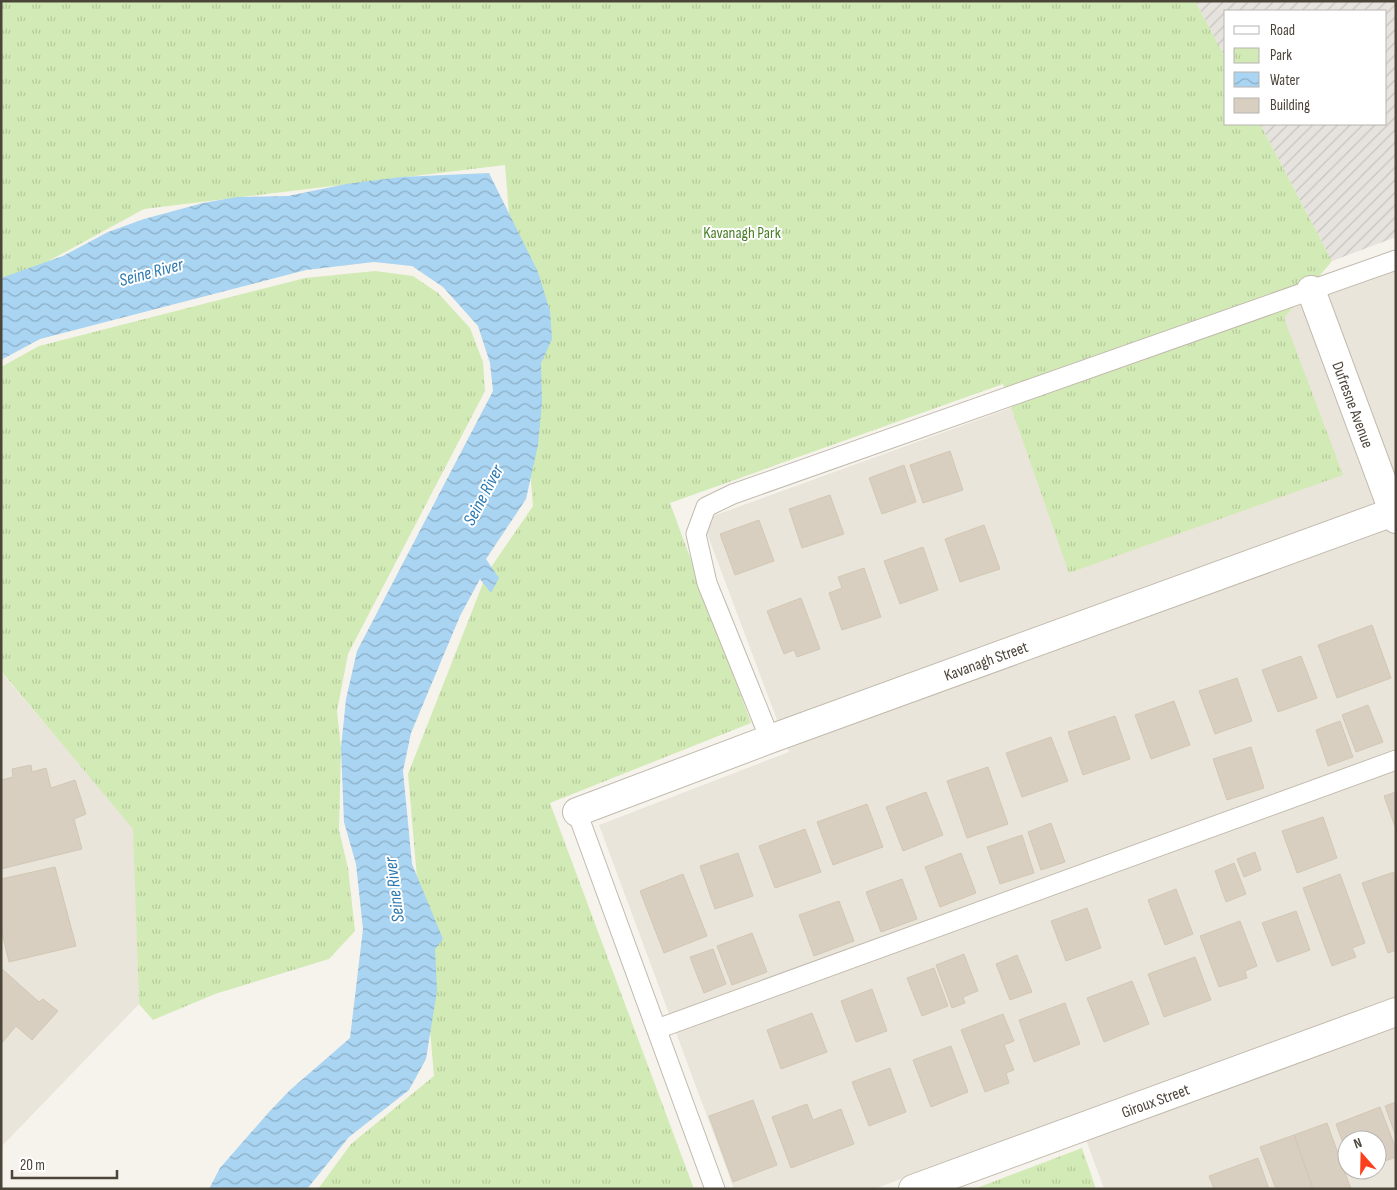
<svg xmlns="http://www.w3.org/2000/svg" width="1397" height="1190" font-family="'Sofia Sans Condensed',sans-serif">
<defs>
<pattern id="industrial-furrows" width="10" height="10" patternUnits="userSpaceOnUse" patternTransform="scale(1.25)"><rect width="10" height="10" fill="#e6e2dd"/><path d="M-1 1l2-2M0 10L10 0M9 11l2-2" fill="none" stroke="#c7c3be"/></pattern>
<pattern id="park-tufts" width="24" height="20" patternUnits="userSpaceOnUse" patternTransform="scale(1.25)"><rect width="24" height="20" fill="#d2eab5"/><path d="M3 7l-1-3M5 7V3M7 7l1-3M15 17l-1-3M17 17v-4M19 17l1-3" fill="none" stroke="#b6ca9c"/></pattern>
<pattern id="water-waves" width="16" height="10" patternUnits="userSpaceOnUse" patternTransform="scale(1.25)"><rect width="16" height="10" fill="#a9d4f2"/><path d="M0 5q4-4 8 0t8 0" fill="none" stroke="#8caec5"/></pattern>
</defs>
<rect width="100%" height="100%" fill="#f6f3ec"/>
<g fill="#eae5da" fill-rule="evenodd">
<path d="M1396,268V1189H1104L1077,1115L874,1189H734L599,825L789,752L702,520ZM1347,1140H1377V1170H1347Z"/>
<polygon points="1,672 134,829 139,1004 1,1147"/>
</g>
<polygon fill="url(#industrial-furrows)" points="1195,1 1396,1 1396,237 1332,261 1260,124 1386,124 1386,11 1226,11 1226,59"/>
<g fill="url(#park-tufts)">
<polygon points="1,1 1195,1 1226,59 1226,124 1260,124 1332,261 1284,318 1343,475 1069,573 1003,384 670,503 751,723 550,803 694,1189 318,1189 351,1144 434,1076 408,774 487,573 533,506 505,165 144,209 1,287"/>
<polygon points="375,271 413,276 438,293 470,328 483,362 485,391 348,654 337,711 341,748 339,830 348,868 355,931 329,959 215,994 153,1020 139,1004 133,829 1,671 1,367 39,346 305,278"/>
<polygon points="1082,1148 1096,1189 974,1189"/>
</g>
<polygon fill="url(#water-waves)" points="489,173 538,272 550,311 552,339 541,363 542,402 538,445 526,499 486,559 499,578 491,593 480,579 460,616 411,733 403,771 412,864 443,939 435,949 437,991 426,1059 409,1090 349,1137 307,1189 209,1189 220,1168 269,1112 289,1091 350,1038 363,929 356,864 344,822 341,748 346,699 357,651 493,391 490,363 478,326 443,287 412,266 374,262 306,270 40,339 1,360 1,278 63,256 108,232 144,219 203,203 237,197 288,196 346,184 401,177"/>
<g fill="#d8cfc1" stroke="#d3c7b4">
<polygon points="950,451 963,490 923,503 910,465"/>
<polygon points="904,465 916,502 882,514 869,478"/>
<polygon points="830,495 844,534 802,548 789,509"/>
<polygon points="759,520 774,561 735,575 720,534"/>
<polygon points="984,525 1000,569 960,582 945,539"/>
<polygon points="923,547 938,590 900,604 884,561"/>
<polygon points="864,568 881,617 842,630 829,593 842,588 838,577"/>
<polygon points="801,598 820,649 797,657 794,650 784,654 767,611"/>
<polygon points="1372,625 1391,678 1337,698 1318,645"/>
<polygon points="1301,656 1317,698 1278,712 1262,670"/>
<polygon points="1237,678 1252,721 1215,734 1199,691"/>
<polygon points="1174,701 1190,745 1151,759 1135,715"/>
<polygon points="1368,705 1383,742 1356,752 1342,715"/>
<polygon points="1115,716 1130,759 1083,775 1068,732"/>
<polygon points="1340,721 1353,757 1328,766 1316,730"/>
<polygon points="1051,737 1068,781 1022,797 1006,753"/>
<polygon points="1251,747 1264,788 1227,800 1213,759"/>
<polygon points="31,765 32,772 46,768 51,788 75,780 86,814 74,819 82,849 1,869 1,780 13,777 12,769"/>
<polygon points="988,767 1008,824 967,838 947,781"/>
<polygon points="926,792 943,835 903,851 886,807"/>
<polygon points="1396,792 1396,829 1384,796"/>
<polygon points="867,804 883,847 833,865 817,822"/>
<polygon points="1323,817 1337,858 1297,873 1282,831"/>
<polygon points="1051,823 1065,862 1041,870 1028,832"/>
<polygon points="805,829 821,872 775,888 759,846"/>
<polygon points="1022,835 1034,873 1000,884 987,847"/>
<polygon points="1255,852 1261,870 1244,877 1237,859"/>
<polygon points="738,853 753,896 715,909 700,866"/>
<polygon points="961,853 976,893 940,907 925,867"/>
<polygon points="1234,863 1246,894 1226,902 1215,871"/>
<polygon points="55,867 76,946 9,962 1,929 1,879"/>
<polygon points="1394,872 1396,950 1388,953 1362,883"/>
<polygon points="683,874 707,936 664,953 640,891"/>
<polygon points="1340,874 1365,943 1352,948 1356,957 1332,966 1303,888"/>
<polygon points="902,879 917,919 881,932 866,892"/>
<polygon points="1176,889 1193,934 1165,945 1148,900"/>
<polygon points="839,901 854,941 814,956 799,915"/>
<polygon points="1087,908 1101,948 1066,961 1051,921"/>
<polygon points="1296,911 1310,950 1277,962 1262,923"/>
<polygon points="1240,921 1257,966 1245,971 1247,978 1219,987 1200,936"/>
<polygon points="752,933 767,972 732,985 717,946"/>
<polygon points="713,949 726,984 704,993 690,957"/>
<polygon points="964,954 978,991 963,997 965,1003 952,1008 936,965"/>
<polygon points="1017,955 1032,992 1010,1000 996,964"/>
<polygon points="1195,957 1211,1000 1164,1017 1148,974"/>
<polygon points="1,968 39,1002 43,999 58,1011 32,1040 16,1026 1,1044"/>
<polygon points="934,968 948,1006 922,1016 907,978"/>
<polygon points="1132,981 1149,1024 1104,1042 1087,998"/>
<polygon points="872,989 887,1031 856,1042 841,1001"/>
<polygon points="1065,1003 1080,1044 1034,1062 1019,1020"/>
<polygon points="812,1013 827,1052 781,1069 767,1030"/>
<polygon points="1003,1014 1014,1041 1004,1045 1014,1070 1006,1073 1009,1083 985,1092 961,1030"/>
<polygon points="951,1046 968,1092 931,1107 913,1060"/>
<polygon points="890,1068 906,1112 869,1126 852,1082"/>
<polygon points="753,1100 777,1165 733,1182 709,1116"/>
<polygon points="1396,1102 1396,1137 1385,1106"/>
<polygon points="807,1104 813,1120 841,1109 854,1144 791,1168 772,1117"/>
<polygon points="1380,1107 1396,1149 1396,1157 1377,1164 1377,1140 1347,1140 1347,1154 1336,1124"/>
<polygon points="1327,1123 1351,1189 1313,1189 1294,1135"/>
<polygon points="1294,1135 1313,1189 1276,1189 1260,1147"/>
<polygon points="1258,1158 1269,1189 1214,1189 1209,1176"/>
</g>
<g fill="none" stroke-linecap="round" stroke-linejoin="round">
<defs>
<g id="lane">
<polyline points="770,739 707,583 696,534 706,507 733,494 1396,260"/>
<polyline points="577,812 715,1189"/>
<polyline points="657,1029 1396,760"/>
</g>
<g id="street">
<path id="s1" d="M1311,290L1396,519"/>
<path id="s2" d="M577,812L770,739L1396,511"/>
<path id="s3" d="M913,1189L1396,1012"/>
</g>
</defs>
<use href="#lane" stroke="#c2bbae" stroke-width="21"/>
<use href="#street" stroke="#c2bbae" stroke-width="30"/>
<use href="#lane" stroke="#fff" stroke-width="19"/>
<use href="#street" stroke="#fff" stroke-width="28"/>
</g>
<g text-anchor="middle" stroke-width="4" stroke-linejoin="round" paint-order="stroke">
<g font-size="16" fill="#4a7f2a" stroke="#fff">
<text x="742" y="238">Kavanagh Park</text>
</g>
<g font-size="16" fill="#4b4439" stroke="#fff">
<text dy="6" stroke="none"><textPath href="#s1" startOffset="122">Dufresne Avenue</textPath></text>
<text dy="6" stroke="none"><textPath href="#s2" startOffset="436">Kavanagh Street</textPath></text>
<text dy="6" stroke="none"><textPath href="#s3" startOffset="258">Giroux Street</textPath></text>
</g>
<g font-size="18" font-style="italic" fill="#2e7ab2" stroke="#fff">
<text transform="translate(151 272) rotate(-15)" y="6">Seine River</text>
<text transform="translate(483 495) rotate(-62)" y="6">Seine River</text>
<text transform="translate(394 890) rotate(-97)" y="6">Seine River</text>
</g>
</g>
<rect width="1397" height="1190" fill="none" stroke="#4b4439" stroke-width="5"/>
<rect x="1224" y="10" width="162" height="115" fill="#ffffff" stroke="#b7b4b0"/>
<rect x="1234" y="26" width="25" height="8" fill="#ffffff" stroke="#b7b4b0"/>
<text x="1270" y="35" font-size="15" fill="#4b4439">Road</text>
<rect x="1234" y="48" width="25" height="15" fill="url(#park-tufts)" stroke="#b7b4b0"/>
<text x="1270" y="60" font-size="15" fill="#4b4439">Park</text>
<rect x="1234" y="72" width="25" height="15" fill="url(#water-waves)" stroke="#b7b4b0"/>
<text x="1270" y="85" font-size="15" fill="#4b4439">Water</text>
<rect x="1234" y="98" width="25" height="15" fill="#d8cfc1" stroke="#b7b4b0"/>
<text x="1270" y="110" font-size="15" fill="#4b4439">Building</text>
<g transform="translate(1362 1155) rotate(340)"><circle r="24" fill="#ffffff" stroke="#b7b4b0"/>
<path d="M0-4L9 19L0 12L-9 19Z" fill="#fc3f1d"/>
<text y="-8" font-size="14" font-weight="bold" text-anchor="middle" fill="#4b4439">N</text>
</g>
<path d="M12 1170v8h105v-8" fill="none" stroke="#4b4439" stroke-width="2.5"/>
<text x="20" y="1170" font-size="15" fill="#4b4439" stroke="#ffffff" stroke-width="4" paint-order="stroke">20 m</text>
</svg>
